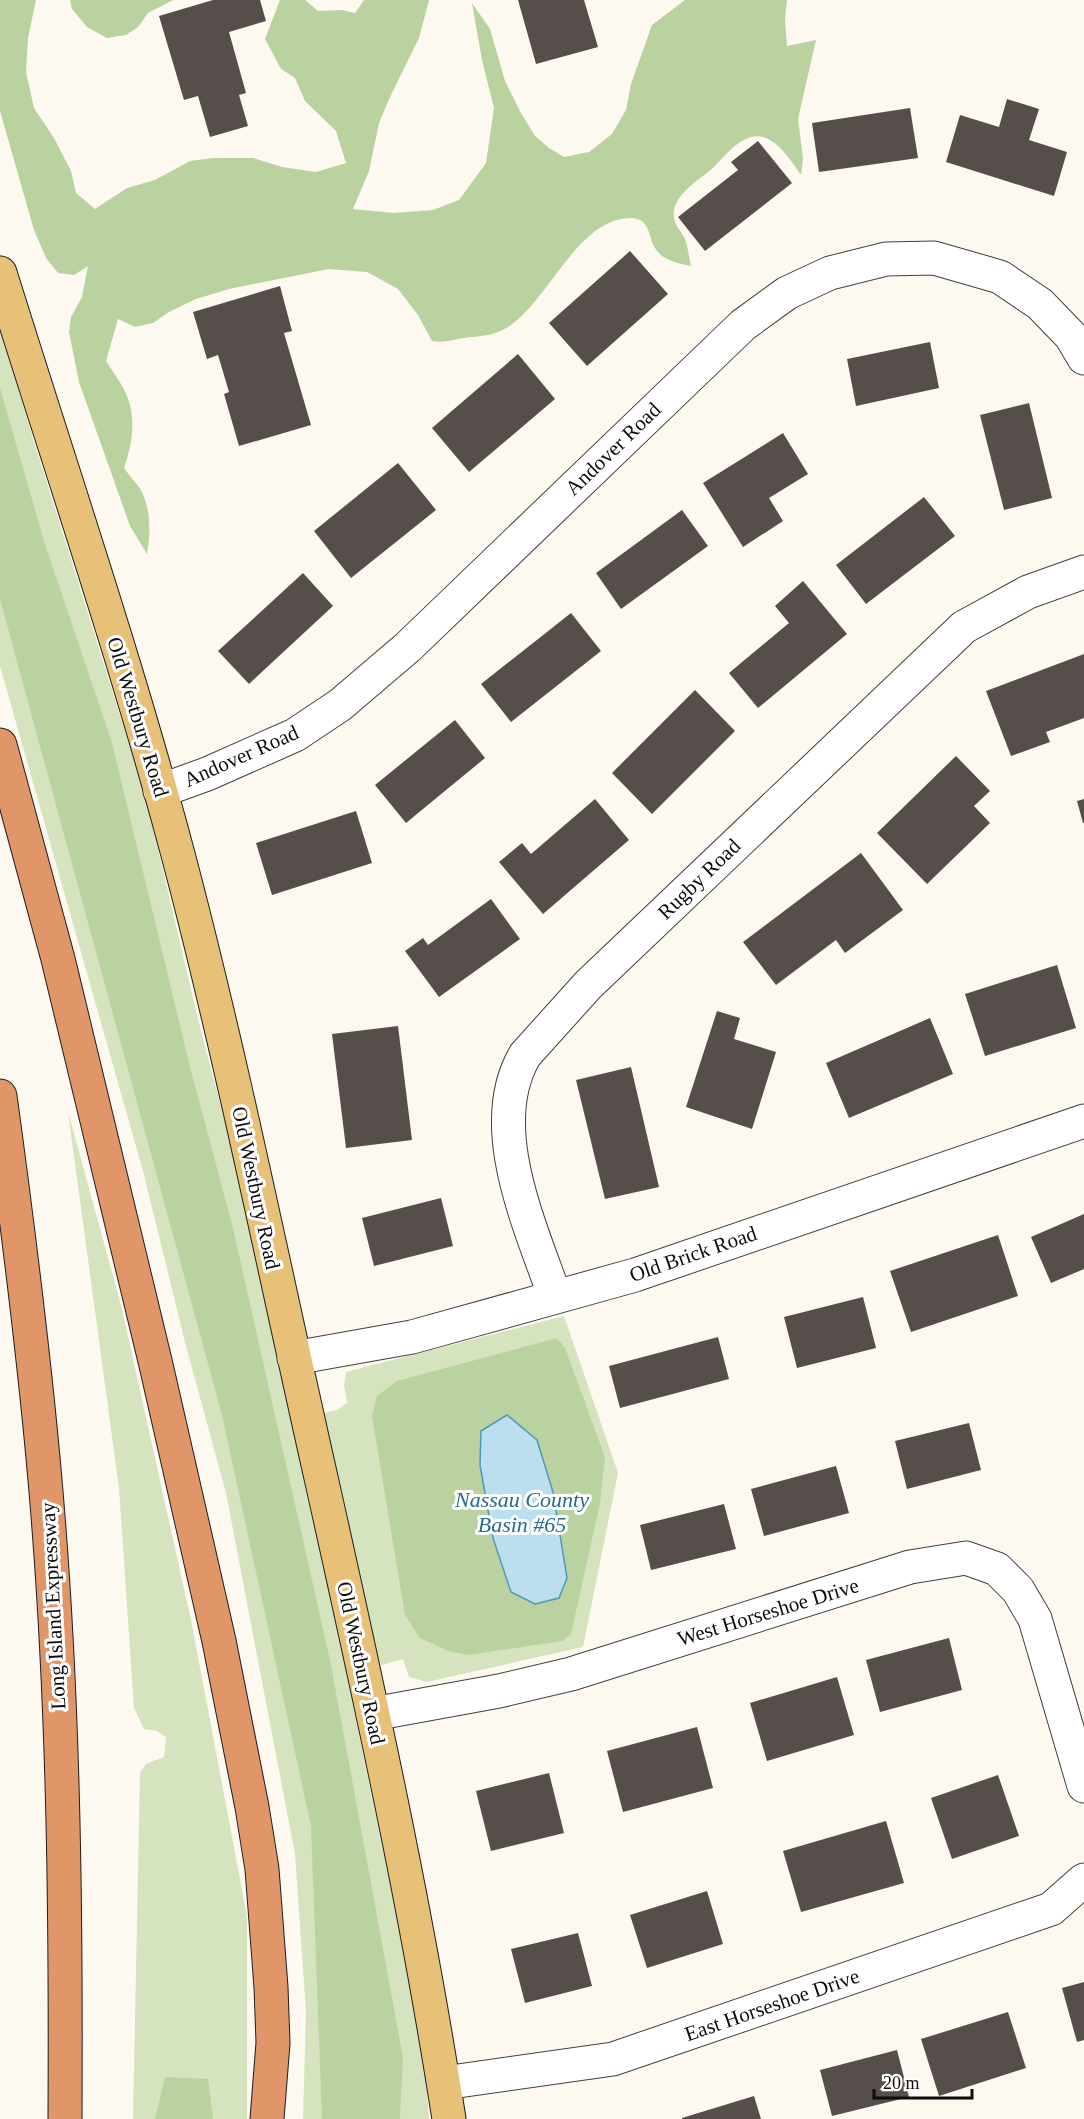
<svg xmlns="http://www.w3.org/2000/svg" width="1084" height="2119" font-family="'Times New Roman',serif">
<rect width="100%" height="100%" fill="#fdf9f0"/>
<g fill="#d5e3be">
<polygon points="0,326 35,445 146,798 197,1015 256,1241 423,2042 429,2119 303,2119 306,2012 295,1854 226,1493 186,1346 143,1171 0,666"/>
<polygon points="68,1112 121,1305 191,1620 247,1916 247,2119 133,2119 140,1773 146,1764 164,1757 166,1737 157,1731 144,1729 134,1708 119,1488"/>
<polygon points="564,1316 618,1473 583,1647 427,1682 409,1677 403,1659 364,1670 309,1417 337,1410 347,1403 344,1385 346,1372"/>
</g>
<g fill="#bad29f" fill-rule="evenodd">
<path d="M0,0H36L28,38L26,72L34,108L54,138L71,171L76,193L95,209L127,188L155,180L190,161L213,158H253L282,167L316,172L346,163L336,131L305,101L295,78L281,69L265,39L280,0H305L318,11L342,10L355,13L364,0H429L419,38L390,97L379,123L369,171L353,209L394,213L433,210L459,200L486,163L494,108L482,60L472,3L490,29L505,81L521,113L535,136L549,148L564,157L589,152L612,134L626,110L631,84L652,25L685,0H787L785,19L787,46L816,40L798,119L803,158L801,175C791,161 780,142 763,137C743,132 726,155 714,167C701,179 678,191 674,210C672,223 680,229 685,239C688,247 689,258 691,266C678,263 663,261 655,248C648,238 651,219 632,218C578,217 549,301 508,327C494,336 480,336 464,338C452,340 444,343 432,341L418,315L398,289L367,272L329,269L229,289L196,299L169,312L153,323L135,327L118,319L106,361C114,374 125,387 129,402C136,423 131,448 124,468C129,475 134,481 139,487C151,506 151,532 147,554L130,526L79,382L69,332L71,317L82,297L88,266L74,275L58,273L46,258L34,230L0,111Z"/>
<polygon points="70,0 173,0 148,13 138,27 126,35 107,38 87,27 72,9"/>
<polygon points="0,388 44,541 112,743 190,1067 233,1228 331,1665 403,2058 400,2119 322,2119 311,1826 222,1415 0,599"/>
<path d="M557,1338L565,1348L605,1457L600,1503L571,1634L563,1641L468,1655L448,1651L420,1638L405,1615L372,1416L377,1396L397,1381ZM481,1431L537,1440L553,1492L567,1578L493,1538L480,1465Z"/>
<polygon points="165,2077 208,2079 213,2119 155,2119"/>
</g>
<polygon fill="#bbdfee" stroke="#4c99bb" stroke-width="1.5" points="507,1415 537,1440 553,1492 567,1578 559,1598 535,1604 511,1592 493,1538 480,1465 481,1431"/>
<g fill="#554e4b">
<polygon points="213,0 260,0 266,21 229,32 246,93 239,95 248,126 210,137 198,96 184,100 159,16"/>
<polygon points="518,0 584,0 598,47 536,64"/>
<polygon points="1007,99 1039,109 1029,140 1067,152 1054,196 946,162 960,115 999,127"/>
<polygon points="910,108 918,158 819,172 812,123"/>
<polygon points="758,141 792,183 705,251 678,217 738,170 731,162"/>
<polygon points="630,251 668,294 587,366 549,323"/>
<polygon points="280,286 292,331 284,333 311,425 239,446 224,394 229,392 218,355 207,359 193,312"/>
<polygon points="930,342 939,388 856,406 847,359"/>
<polygon points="518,354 555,399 469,472 432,428"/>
<polygon points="1029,403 1052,498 1004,510 980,415"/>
<polygon points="783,433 808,474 769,498 783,521 743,547 703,483"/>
<polygon points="398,463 436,510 351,578 314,531"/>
<polygon points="924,497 955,536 866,604 836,565"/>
<polygon points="682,510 708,546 621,609 596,573"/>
<polygon points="303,573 333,606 249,684 218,651"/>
<polygon points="803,581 847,634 758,708 729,673 789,623 775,606"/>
<polygon points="571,613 601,651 511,722 481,684"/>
<polygon points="1084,654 1084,718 1046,732 1050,742 1011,756 986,691"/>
<polygon points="695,690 735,731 652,814 612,773"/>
<polygon points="455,720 485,758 406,823 375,785"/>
<polygon points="956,756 990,791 974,806 990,823 927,884 877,833"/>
<polygon points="595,799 629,840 543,914 499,862 522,843 531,854"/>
<polygon points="1084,799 1084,823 1083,823 1077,801"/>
<polygon points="356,811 372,863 272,895 256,843"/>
<polygon points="861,853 903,910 845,953 836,940 776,985 743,942"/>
<polygon points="491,899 520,939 439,997 405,951 423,938 428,945"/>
<polygon points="1057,965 1076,1028 985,1056 965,994"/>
<polygon points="717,1011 740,1018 734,1039 776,1052 752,1129 686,1107"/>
<polygon points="930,1018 953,1074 849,1118 826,1063"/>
<polygon points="398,1026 412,1140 346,1148 332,1034"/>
<polygon points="631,1067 659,1187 605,1199 576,1080"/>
<polygon points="441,1198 453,1246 374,1266 362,1218"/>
<polygon points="1084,1214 1084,1269 1051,1283 1031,1237"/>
<polygon points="998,1235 1018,1296 911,1332 890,1271"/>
<polygon points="863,1297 876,1348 797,1368 784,1317"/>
<polygon points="718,1337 729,1379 620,1408 609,1366"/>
<polygon points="969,1423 981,1470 907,1489 895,1441"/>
<polygon points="836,1466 849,1513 764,1536 751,1489"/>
<polygon points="724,1504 736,1549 651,1570 640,1525"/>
<polygon points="949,1638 962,1690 880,1712 866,1660"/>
<polygon points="837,1677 854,1735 767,1761 750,1703"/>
<polygon points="697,1727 713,1788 623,1812 607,1751"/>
<polygon points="549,1773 564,1833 491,1851 476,1791"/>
<polygon points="998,1775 1019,1836 952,1859 931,1798"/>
<polygon points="886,1821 904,1883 801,1912 783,1851"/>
<polygon points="707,1891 723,1944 647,1968 630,1915"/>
<polygon points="578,1933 592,1986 525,2003 511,1949"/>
<polygon points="1084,1982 1084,2040 1077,2042 1062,1988"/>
<polygon points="1008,2012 1026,2068 939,2096 921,2039"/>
<polygon points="897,2050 909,2097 832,2116 820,2070"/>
<polygon points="754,2096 761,2119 682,2119 682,2118"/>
</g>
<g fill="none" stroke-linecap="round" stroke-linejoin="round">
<defs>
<g id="minor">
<polyline points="160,791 207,774 295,735 340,705 408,647 743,325 787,293 830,273 886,259 934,258 1000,277 1040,304 1071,336 1084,358"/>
<path d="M555,1297C531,1227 483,1126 525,1055L588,985L964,627L1028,592L1084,572"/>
<polyline points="294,1358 412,1337 635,1275 1084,1121"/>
<polyline points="373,1714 499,1691 571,1674 910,1567 966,1558 997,1569 1018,1590 1035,1619 1084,1786"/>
<polyline points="444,2083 613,2059 1051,1909 1084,1880"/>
</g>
<path id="major" d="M0,273C63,476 133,679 186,885C237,1083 277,1283 322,1482C369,1693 416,1905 449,2119"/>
<g id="highway">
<polyline points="0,745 58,959 156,1365 219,1641 252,1807 262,1869 271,1987 273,2043 267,2119"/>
<path d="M0,1096C19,1235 37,1375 48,1516C64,1716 66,1918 65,2119"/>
</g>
</defs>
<use href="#minor" stroke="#404040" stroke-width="35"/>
<use href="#major" stroke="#1e1e1e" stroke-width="35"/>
<use href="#highway" stroke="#1e1e1e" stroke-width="35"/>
<use href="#minor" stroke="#fff" stroke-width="33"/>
<use href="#major" stroke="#e6c177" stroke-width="33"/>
<use href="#highway" stroke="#e1966a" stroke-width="33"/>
</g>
<g text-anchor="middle" stroke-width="6" stroke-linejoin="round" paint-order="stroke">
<g font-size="21" fill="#0d0d0d" stroke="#fff">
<text transform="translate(613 449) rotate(-44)" y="7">Andover Road</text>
<text transform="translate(138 717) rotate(73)" y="7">Old Westbury Road</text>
<text transform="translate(241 756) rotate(-24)" y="7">Andover Road</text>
<text transform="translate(699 879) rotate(-44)" y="7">Rugby Road</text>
<text transform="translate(256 1188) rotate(78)" y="7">Old Westbury Road</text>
<text transform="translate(693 1254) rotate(-19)" y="7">Old Brick Road</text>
<text transform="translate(53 1606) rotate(-93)" y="7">Long Island Expressway</text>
<text transform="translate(768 1612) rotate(-17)" y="7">West Horseshoe Drive</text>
<text transform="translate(361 1663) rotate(78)" y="7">Old Westbury Road</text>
<text transform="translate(772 2005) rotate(-19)" y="7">East Horseshoe Drive</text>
</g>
<g font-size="22" font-style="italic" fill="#276b8f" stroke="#fff">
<text x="522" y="1507">Nassau County<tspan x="522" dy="25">Basin #65</tspan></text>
</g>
</g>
<path d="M874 2089v9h98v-9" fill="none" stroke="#0d0d0d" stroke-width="3"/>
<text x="883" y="2089" font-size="18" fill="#0d0d0d" stroke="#ffffff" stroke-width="4.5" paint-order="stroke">20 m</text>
</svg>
